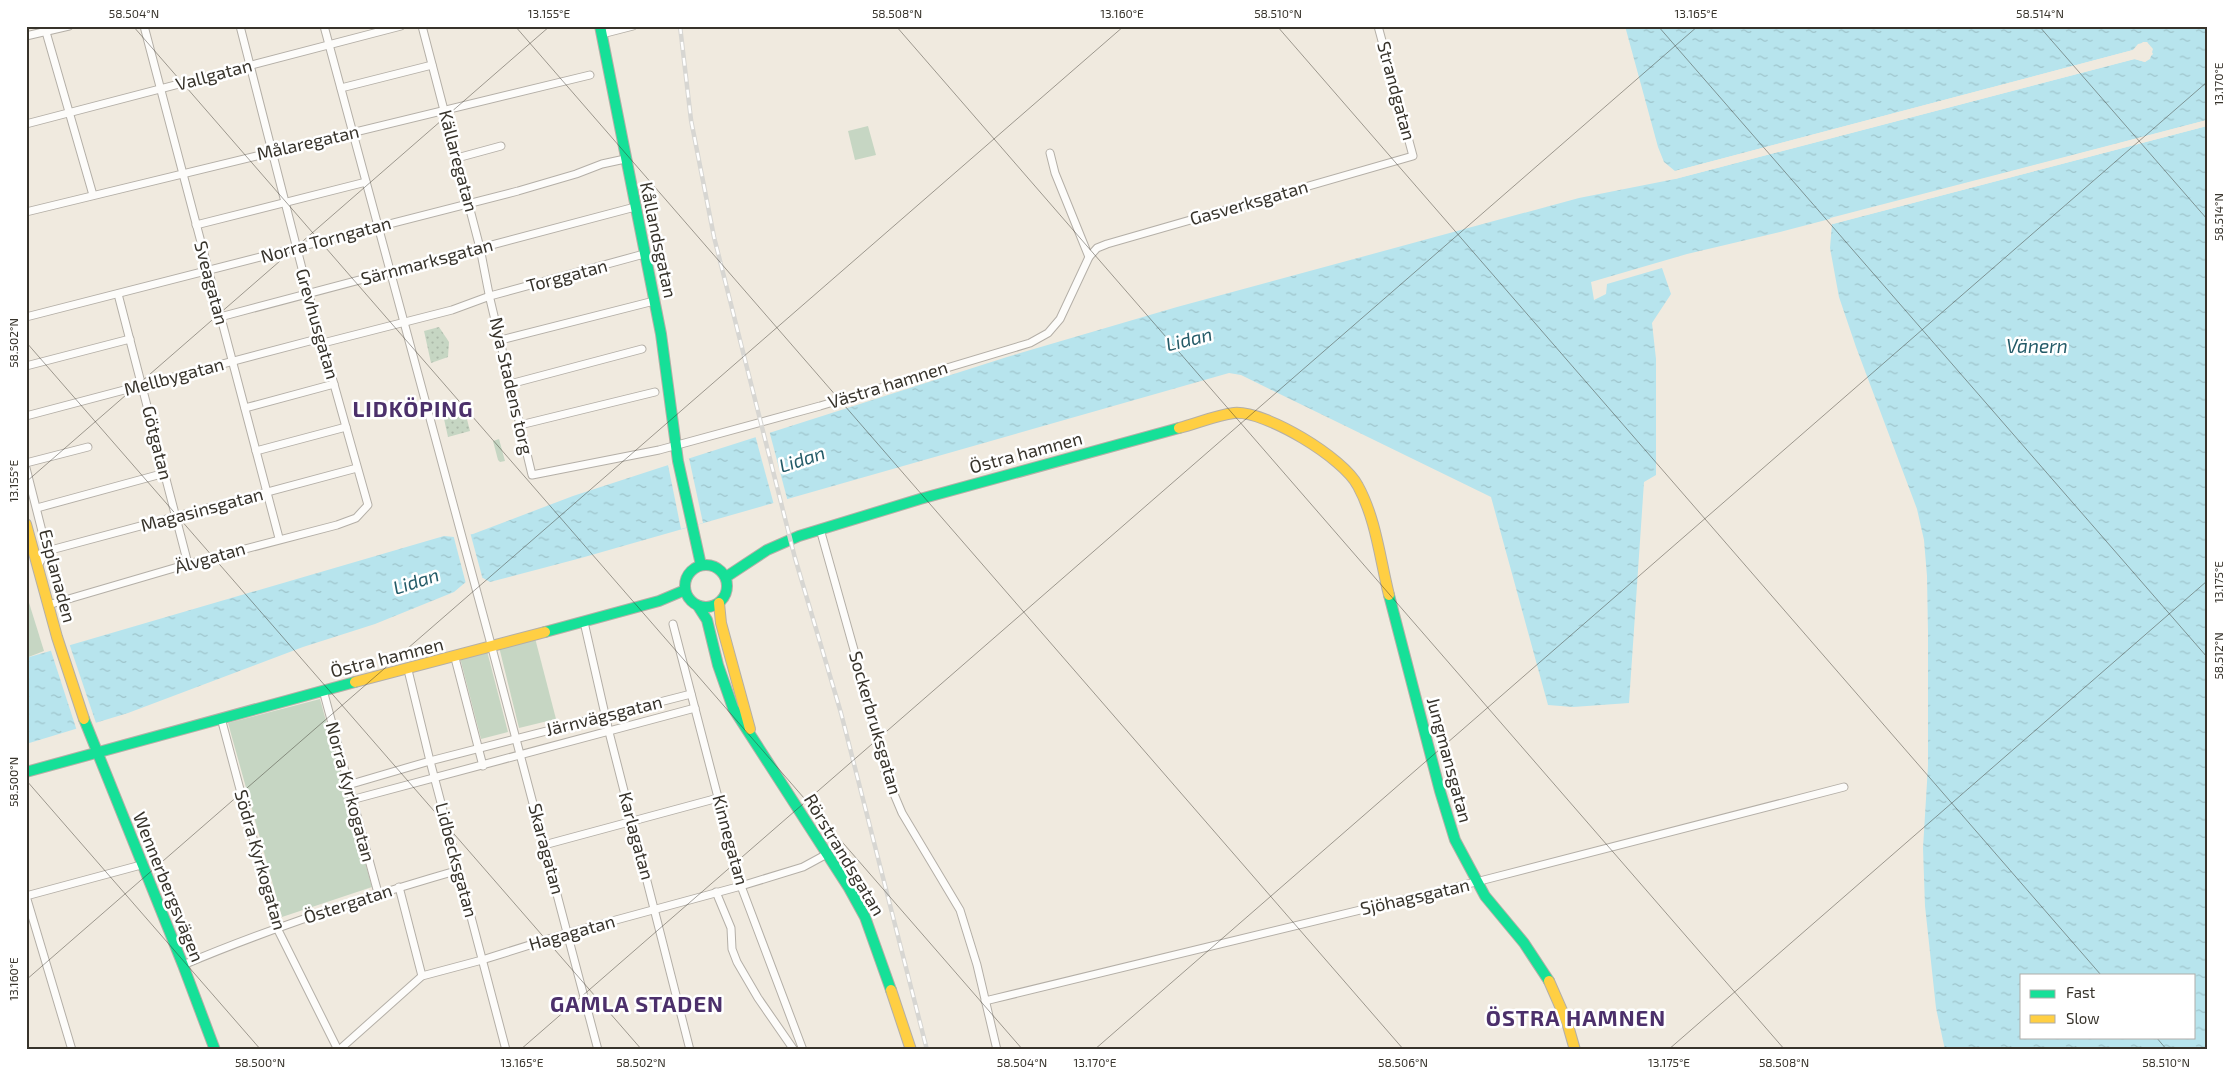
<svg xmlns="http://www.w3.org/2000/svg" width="2233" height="1076" font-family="'Exo 2',sans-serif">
<defs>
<pattern id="grass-dots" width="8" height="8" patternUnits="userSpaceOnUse" patternTransform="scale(1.25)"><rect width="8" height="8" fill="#c6d6c3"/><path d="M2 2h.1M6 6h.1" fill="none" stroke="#abb8a8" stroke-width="1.8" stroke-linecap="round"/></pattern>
<pattern id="water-ripples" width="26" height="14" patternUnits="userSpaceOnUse" patternTransform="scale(1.25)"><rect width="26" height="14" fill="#b7e4ed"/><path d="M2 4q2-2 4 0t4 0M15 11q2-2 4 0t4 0" fill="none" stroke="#9ec4cb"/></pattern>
</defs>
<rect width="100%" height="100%" fill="#f0eadf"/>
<g fill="url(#grass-dots)">
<polygon points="439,327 449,342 448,357 431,363 424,331"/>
<polygon points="463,404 470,431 448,437 442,410"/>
</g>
<g fill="#c6d6c3">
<polygon points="868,126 876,155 855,160 848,131"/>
<polygon points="499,439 505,461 500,462 498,460 493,441"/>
<polygon points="26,593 44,651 26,658"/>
<polygon points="535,638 556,719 519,728 499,647"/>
<polygon points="487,651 508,732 481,739 460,658"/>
<polygon points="320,699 372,887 282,917 228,723"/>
</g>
<g fill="url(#water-ripples)" fill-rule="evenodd">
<polygon points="1625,26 2207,26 2207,120 1780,232 1687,254 1591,282 1594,300 1606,294 1607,284 1662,268 1671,294 1652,323 1656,359 1656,475 1644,482 1629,703 1573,707 1548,705 1491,497 1241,375 1229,373 581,558 490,582 483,578 467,581 454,592 375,624 303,647 128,713 26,744 26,658 444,536 454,537 473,534 573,496 659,468 1007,357 1177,307 1579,198 1675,179 2135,59 2145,62 2153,54 2147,42 2138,44 2133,50 1675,171 1664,162 1658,147"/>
<path d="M2207,126V1050H1945L1936,1008L1925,906L1923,848L1928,766V633L1927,576L1924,540L1917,509L1856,347L1839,297L1830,248L1832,224ZM2022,975H2194V1037H2022Z"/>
</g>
<g fill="#f0eadf">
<polygon points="2143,42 2147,42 2153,49 2150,59 2145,62 2134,59 1675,179 1675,176 2134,56 2145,59 2151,54 2151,50 2146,44 2143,44 2133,53 1675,174 1675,171 2133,50"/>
<polygon points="2207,120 2207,123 2028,169 2207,124 2207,126 1833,224 1832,221 1935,194 1831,220 1830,218"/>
<polygon points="769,430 788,502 774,505 755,435"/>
<polygon points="689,458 703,523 681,529 668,465"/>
<polygon points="470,532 483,580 466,584 453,534"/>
<polygon points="69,643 97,726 77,731 50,648"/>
</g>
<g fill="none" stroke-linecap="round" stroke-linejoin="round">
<defs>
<g id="street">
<polyline points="144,26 279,538"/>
<polyline points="324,26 492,648 598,1050"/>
<polyline points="422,26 480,248 490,299 532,475 659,450 820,406 1030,343 1048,333 1060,319 1089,257 1055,173 1050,153"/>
<polyline points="46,32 93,195"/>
<polyline points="602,34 633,26"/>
<polyline points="26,36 69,26"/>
<polyline points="341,88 432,65"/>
<polyline points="26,124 401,26"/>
<polyline points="457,158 501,146"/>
<polyline points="26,212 590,75"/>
<polyline points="196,225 366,182"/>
<polyline points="1089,257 1097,248 1107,244 1413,156 1378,26"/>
<polyline points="118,294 188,564"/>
<polyline points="26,317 518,191 576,174 602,164 625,159"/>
<polyline points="220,317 635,207"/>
<polyline points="501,340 654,301"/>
<polyline points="323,343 452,310 490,296 644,254"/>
<polyline points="26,366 130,339"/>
<polyline points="510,384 642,349"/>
<polyline points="245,408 334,384"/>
<polyline points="26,416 321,338"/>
<polyline points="520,425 655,392"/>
<polyline points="256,451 346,427"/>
<polyline points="26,463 88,447"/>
<polyline points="26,468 47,551 37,567"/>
<polyline points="37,508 165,473"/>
<polyline points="820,529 856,657 886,775 902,813 960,910 977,965 997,1050"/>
<polyline points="47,551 357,468"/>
<polyline points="48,605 188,564 337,525 356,518 368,505 308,292 240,26"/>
<polyline points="584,622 609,732 690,1050"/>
<polyline points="673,624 741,886 803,1050"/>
<polyline points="455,658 483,766"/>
<polyline points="408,670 430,761 506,1050"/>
<polyline points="323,690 378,893"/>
<polyline points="221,718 277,928 338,1050"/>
<polyline points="348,785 430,761 691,694"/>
<polyline points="351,800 695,708"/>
<polyline points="544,845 718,798"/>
<polyline points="399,887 422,976"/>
<polyline points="716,892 731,928 732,949 737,962 758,998 794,1050"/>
<polyline points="26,896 72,1050"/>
<polyline points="26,896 141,865"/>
<path d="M183,965C273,927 365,897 459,870"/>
<polyline points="985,1001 1476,882 1844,787"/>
<polyline points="339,1050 422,976 482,960 568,933 741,886 803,867 827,854"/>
</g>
<g id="fast">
<polyline points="600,26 661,334 678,461 701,565"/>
<circle cx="706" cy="586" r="21"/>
<polyline points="726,577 767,550 799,536 920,499 1179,428"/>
<polyline points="1389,595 1440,791 1455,840 1485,896 1524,943 1549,981"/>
<polyline points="698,606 707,620 718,665 733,708 849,888 865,917 891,990"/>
<polyline points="545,632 659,601 685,590"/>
<polyline points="84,719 183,965 215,1050"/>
<polyline points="26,772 355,682"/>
</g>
<g id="slow">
<path d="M1179,428C1196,424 1216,415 1234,413C1265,410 1344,458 1358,486C1376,519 1380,559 1389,595"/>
<polyline points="26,524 57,637 84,719"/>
<polyline points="719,603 721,623 750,729"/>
<polyline points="355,682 545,632"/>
<polyline points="1549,981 1567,1022 1575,1050"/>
<polyline points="891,990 911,1050"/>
</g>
</defs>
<use href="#street" stroke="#b4afa7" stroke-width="9"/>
<use href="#fast" stroke="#b4afa7" stroke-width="12"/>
<use href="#slow" stroke="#b4afa7" stroke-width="12"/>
<use href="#street" stroke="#fdfcfa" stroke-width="7"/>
<use href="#fast" stroke="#16e098" stroke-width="10"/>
<use href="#slow" stroke="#ffcf43" stroke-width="10"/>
<defs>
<polyline id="rail" points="680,26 691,120 714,237 795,558 841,713 927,1050"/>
</defs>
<use href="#rail" stroke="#d7d6d2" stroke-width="4.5"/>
<use href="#rail" stroke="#fff" stroke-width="2.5" stroke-dasharray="8" stroke-linecap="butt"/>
</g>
<path fill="none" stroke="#37332b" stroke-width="1" stroke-opacity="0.45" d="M133,26L1023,1050M515,26L1404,1050M896,26L1785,1050M1277,26L2101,975M1658,26L2207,657M2039,26L2207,219M26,342L642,1050M26,482L550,26M26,780L261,1050M26,980L1124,26M2156,1037L2167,1050M520,1050L1698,26M1094,1050L2207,82M1668,1050L2207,581"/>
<g text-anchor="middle" stroke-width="5" stroke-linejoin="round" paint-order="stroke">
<g font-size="18" fill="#37332b" stroke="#fff">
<text transform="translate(214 75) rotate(-15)" y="6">Vallgatan</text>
<text transform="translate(1396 91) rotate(75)" y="6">Strandgatan</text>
<text transform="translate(308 143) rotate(-13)" y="6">Målaregatan</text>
<text transform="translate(458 161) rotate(75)" y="6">Källaregatan</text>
<text transform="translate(1249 203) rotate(-16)" y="6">Gasverksgatan</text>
<text transform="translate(326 240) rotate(-15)" y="6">Norra Torngatan</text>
<text transform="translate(658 240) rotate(78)" y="6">Kållandsgatan</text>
<text transform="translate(427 262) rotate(-15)" y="6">Särnmarksgatan</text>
<text transform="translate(567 276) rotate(-15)" y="6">Torggatan</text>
<text transform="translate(211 283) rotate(75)" y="6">Sveagatan</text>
<text transform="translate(317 324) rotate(74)" y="6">Grevhusgatan</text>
<text transform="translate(174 377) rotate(-15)" y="6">Mellbygatan</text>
<text transform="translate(888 385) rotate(-17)" y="6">Västra hamnen</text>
<text transform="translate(511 386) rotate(77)" y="6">Nya Stadens torg</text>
<text transform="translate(157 443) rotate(76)" y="6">Götgatan</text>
<text transform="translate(1026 453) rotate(-15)" y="6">Östra hamnen</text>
<text transform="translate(202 510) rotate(-15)" y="6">Magasinsgatan</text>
<text transform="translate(210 558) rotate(-16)" y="6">Älvgatan</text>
<text transform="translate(57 576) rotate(75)" y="6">Esplanaden</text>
<text transform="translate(387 658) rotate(-14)" y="6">Östra hamnen</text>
<text transform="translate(604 716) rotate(-14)" y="6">Järnvägsgatan</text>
<text transform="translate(875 723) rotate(74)" y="6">Sockerbruksgatan</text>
<text transform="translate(1449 760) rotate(75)" y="6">Jungmansgatan</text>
<text transform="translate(350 792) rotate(75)" y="6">Norra Kyrkogatan</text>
<text transform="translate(636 836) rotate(75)" y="6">Karlagatan</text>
<text transform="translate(730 840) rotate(75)" y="6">Kinnegatan</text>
<text transform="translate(546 849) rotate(75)" y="6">Skaragatan</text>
<text transform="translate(844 855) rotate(59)" y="6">Rörstrandsgatan</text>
<text transform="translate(260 860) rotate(74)" y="6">Södra Kyrkogatan</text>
<text transform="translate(456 860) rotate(75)" y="6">Lidbecksgatan</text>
<text transform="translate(168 887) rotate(68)" y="6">Wennerbergsvägen</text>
<text transform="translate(1415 897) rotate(-13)" y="6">Sjöhagsgatan</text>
<text transform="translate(348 904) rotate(-18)" y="6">Östergatan</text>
<text transform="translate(572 933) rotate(-16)" y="6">Hagagatan</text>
</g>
<g font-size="19" font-style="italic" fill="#245b68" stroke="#fff">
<text transform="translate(1189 339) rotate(-14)" y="7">Lidan</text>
<text x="2037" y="353">Vänern</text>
<text transform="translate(802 459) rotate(-18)" y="7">Lidan</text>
<text transform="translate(416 581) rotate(-18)" y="7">Lidan</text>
</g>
<g font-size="22" font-weight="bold" letter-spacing="1" fill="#4c306b" stroke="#fff">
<text x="413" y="417">LIDKÖPING</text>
<text x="637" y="1012">GAMLA STADEN</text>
<text x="1576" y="1026">ÖSTRA HAMNEN</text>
</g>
</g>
<rect width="2233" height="1076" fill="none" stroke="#ffffff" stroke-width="55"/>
<rect x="2020" y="974" width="175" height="65" fill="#ffffff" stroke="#afadaa"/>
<rect x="2030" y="990" width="25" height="8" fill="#16e098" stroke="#afadaa"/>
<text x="2066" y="998" font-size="15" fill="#37332b">Fast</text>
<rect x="2030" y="1015" width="25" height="8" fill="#ffcf43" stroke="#afadaa"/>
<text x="2066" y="1024" font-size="15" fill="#37332b">Slow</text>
<rect x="28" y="28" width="2178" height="1020" fill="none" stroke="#37332b" stroke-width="2"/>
<g font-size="12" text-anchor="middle" fill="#37332b">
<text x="134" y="18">58.504°N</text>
<text x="549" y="18">13.155°E</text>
<text x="897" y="18">58.508°N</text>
<text x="1122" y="18">13.160°E</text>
<text x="1278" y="18">58.510°N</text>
<text x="1696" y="18">13.165°E</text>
<text x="2040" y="18">58.514°N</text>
<text transform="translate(2219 84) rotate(-90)" y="4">13.170°E</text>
<text transform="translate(2219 217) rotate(-90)" y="4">58.514°N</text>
<text transform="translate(14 343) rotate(-90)" y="4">58.502°N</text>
<text transform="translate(14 481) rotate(-90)" y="4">13.155°E</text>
<text transform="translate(2219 582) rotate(-90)" y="4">13.175°E</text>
<text transform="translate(2219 656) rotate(-90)" y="4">58.512°N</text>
<text transform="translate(14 782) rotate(-90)" y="4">58.500°N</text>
<text transform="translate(14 979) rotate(-90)" y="4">13.160°E</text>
<text x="260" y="1067">58.500°N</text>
<text x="522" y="1067">13.165°E</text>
<text x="641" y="1067">58.502°N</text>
<text x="1022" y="1067">58.504°N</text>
<text x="1095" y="1067">13.170°E</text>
<text x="1403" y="1067">58.506°N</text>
<text x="1669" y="1067">13.175°E</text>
<text x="1784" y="1067">58.508°N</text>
<text x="2166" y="1067">58.510°N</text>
</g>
</svg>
